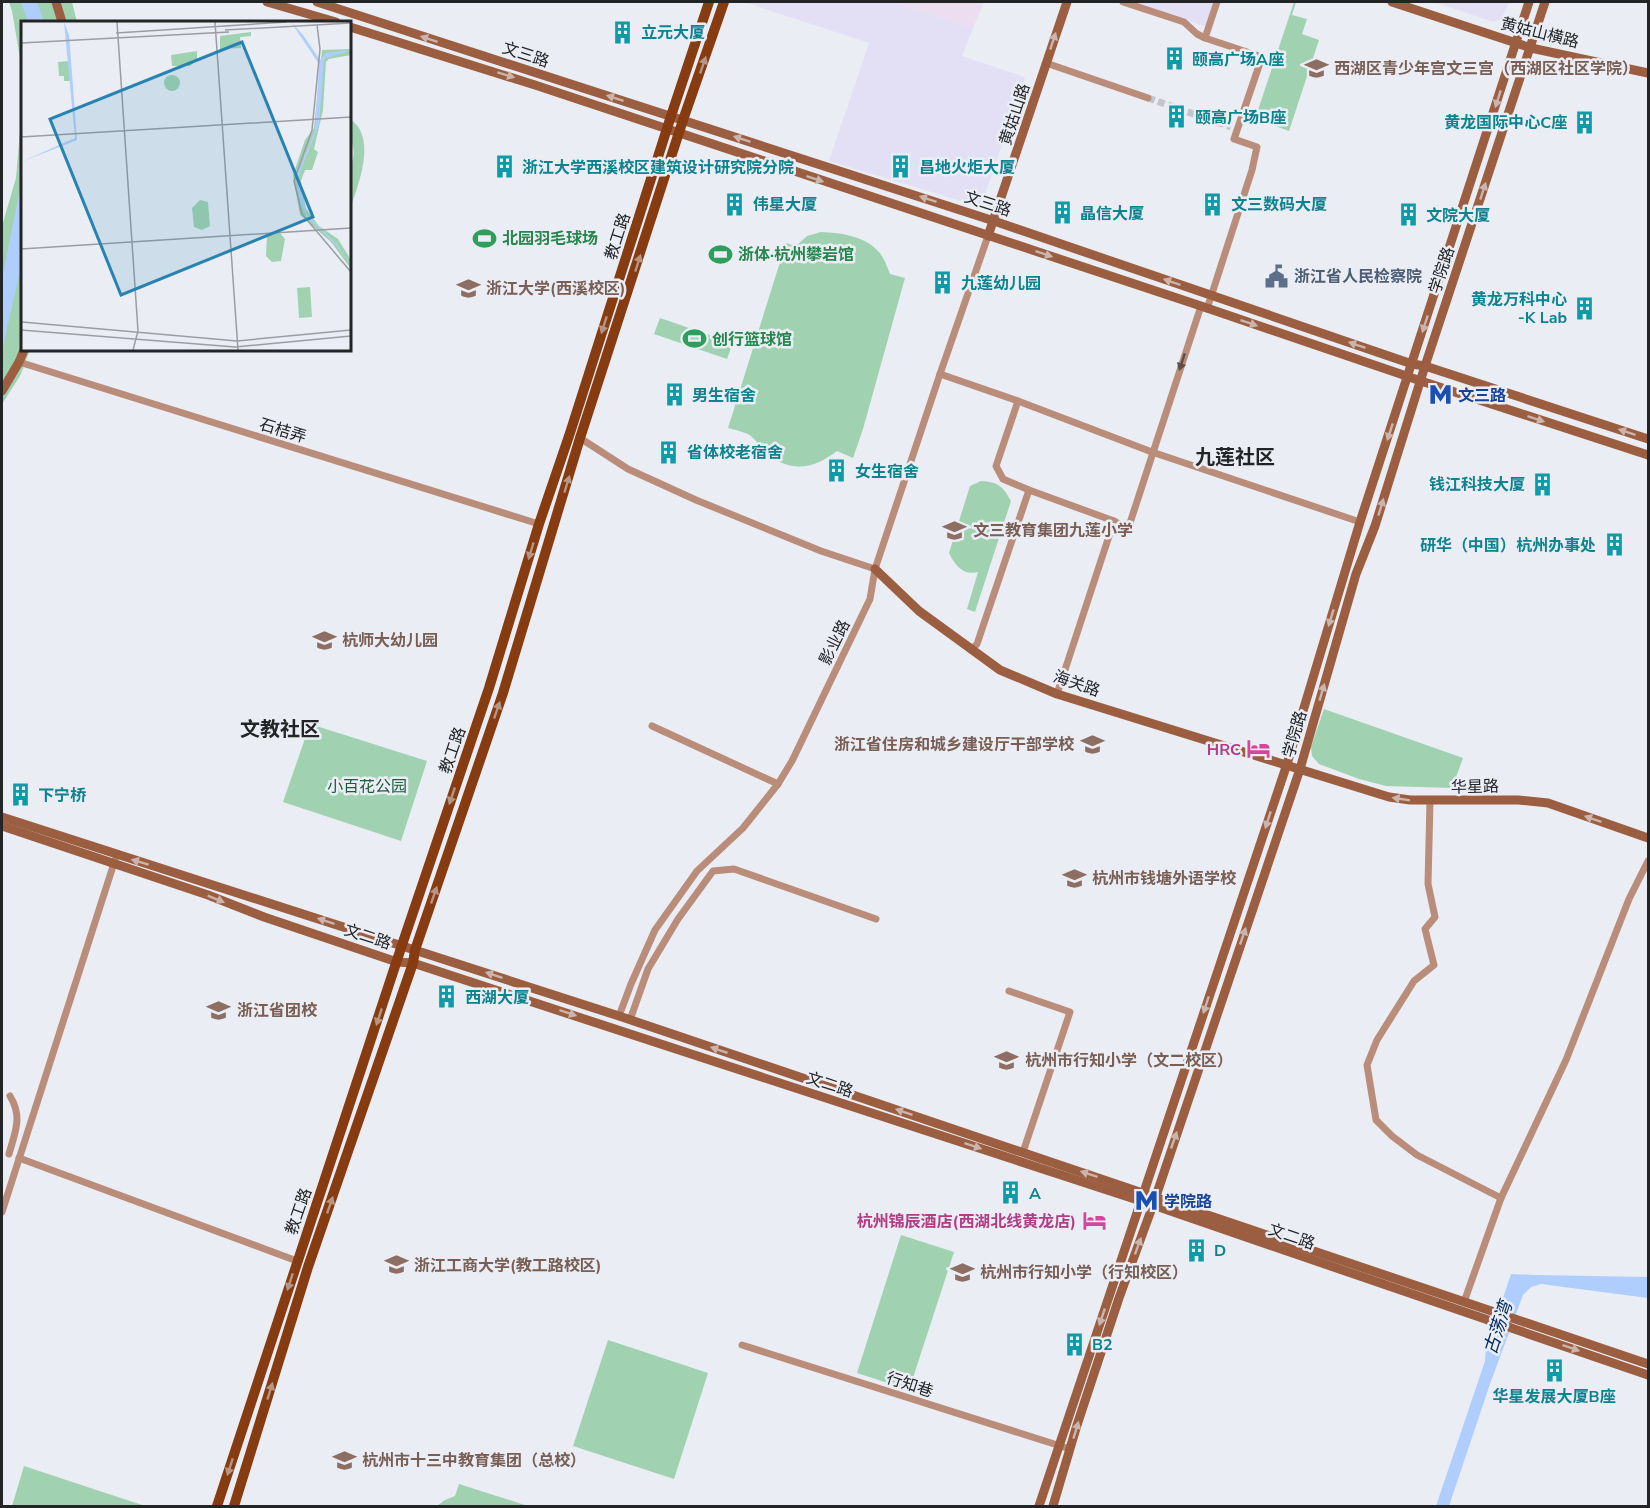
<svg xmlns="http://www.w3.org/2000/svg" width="1650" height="1508" font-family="'Nunito Sans','Noto Sans SC',sans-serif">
<rect width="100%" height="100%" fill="#eaedf4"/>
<g fill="#e3e0f6">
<polygon points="748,2 894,2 973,28 962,56 1025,77 981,207 829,161 869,43 747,3"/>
<polygon points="1132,2 1216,2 1207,27"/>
<polygon points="1434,2 1509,2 1502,19 1493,22"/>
</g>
<polygon fill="#ecddf0" points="894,2 984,2 973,28"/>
<g fill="#a0d2b1">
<polygon points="9,2 72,2 77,22 22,22 22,70 12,11"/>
<polygon points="1294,2 1296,2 1292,15 1307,19 1302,34 1319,40 1289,131 1255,119"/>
<polygon points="22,108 22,350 30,350 20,376 2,404 2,226 16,178"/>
<path d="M350,119C378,138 358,185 350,210V161L352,162C356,150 352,146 350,136C348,131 350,124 350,119Z"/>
<path d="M821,232C842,233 865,236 879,252C884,258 887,266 890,274L905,278L863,429L853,458L837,451C814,469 791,473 767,454C761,449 757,441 751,436C745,432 735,430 728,428L786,243L796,246L807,236Z"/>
<polygon points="660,318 733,343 727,359 654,334"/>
<path d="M981,481C998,482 1003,486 1011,501L975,612L967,609L978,572C963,576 955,565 949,553L970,486Z"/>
<polygon points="1324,709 1463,758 1452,788 1386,786 1359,779 1319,764 1312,756 1311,747"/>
<polygon points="310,724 427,761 401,841 283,802"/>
<polygon points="901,1235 954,1252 909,1390 857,1373"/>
<polygon points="608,1340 708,1373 674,1479 573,1446"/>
<polygon points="24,1466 145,1506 12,1506"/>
<polygon points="459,1484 528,1506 437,1506 445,1500 455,1496"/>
</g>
<g fill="#afcefe">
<polygon points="21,2 37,2 44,22 28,22"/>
<polygon points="22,180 22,262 2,351 2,279"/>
<polygon points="1511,1274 1535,1275 1648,1277 1648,1298 1541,1284 1531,1287 1523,1295 1490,1384 1449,1506 1436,1506 1485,1361 1486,1348"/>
</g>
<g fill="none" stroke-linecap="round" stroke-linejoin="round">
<polyline stroke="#c2c5cb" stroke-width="7" stroke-dasharray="7 3.5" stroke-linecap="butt" points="1148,98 1231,127"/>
<g stroke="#b98d79" stroke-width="7">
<polyline points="1123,2 1184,22 1197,34 1205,38 1262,57 1234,139 1257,147 1252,170 1207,309"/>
<polyline points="1205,38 1217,2"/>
<polyline points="1046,63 1148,98"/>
<polyline points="19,362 539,524"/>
<polyline points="940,374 1018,401 1152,452 1360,522"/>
<polyline points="1018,401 996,466 1003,479 1029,490 1114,521 1128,529 1201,306"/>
<polyline points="580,438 628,469 696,500 821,551 875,569"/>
<polyline points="971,650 977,644 1029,490"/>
<polyline points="1057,694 1114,521"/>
<polyline points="652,726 778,784"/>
<polyline points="1430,801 1428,884 1435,917 1425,929 1434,965 1414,981 1377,1040 1367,1065 1376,1120 1392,1136 1417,1155 1501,1198"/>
<polyline points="1009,991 1070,1012 1023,1152"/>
<polyline points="619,1016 631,984 655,930 697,871 743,828 778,784 792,761 870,599 875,569 940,374 988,236"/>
<polyline points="630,1020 648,969 678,919 713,871 734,869 876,919"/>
<path d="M9,1154C15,1132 23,1117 10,1096"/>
<polyline points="19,1158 297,1261"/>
<polyline points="2,1212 115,860"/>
<polyline points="1464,1302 1501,1198 1566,1060 1629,899 1648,861"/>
<polyline points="742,1345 1070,1449"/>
</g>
<g stroke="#9c5e41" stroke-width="9">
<polyline points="56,2 62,22"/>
<polyline points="267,2 336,22"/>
<polyline points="317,2 994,221 1412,364 1425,366 1648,439"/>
<polyline points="1392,2 1531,48 1648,73"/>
<polyline points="350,27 535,85 1201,306 1421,381 1648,455"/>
<polyline points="988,236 1067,2"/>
<polyline points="2,391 19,362 24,350"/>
<polyline points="875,569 919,611 1000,670 1057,694 1389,797 1410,800 1518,800 1548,803 1648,838"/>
<polyline points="2,817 619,1016 1648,1364"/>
<polyline points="2,826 208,895 264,917 397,962 413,963 1153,1205 1648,1375"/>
<polyline points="1039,1506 1287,764 1360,522 1529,2"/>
<polyline points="1053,1506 1077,1425 1119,1298 1153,1205 1300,769 1356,574 1375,526 1425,366 1545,2"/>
</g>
<g stroke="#863b11" stroke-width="10">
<polyline points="217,1506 402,945 489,688 539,524 570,433 671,116 709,2"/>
<polyline points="234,1506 308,1267 413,963 415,950 503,693 580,438 683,120 724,2"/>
</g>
</g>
<defs><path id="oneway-solid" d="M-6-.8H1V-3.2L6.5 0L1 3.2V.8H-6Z" transform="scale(1.5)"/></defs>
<g fill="#cbb4ac">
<use href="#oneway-solid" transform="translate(429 39) rotate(-162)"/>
<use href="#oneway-solid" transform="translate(1053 41) rotate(-72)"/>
<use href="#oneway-solid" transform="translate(506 75) rotate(17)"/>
<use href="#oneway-solid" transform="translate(615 98) rotate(-162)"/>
<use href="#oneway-solid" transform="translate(1498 99) rotate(108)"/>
<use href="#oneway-solid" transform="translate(742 139) rotate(-162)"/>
<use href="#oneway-solid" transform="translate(815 179) rotate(18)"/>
<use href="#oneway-solid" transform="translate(1483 191) rotate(-72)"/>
<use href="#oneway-solid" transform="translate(928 199) rotate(-162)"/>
<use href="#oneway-solid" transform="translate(1044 254) rotate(18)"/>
<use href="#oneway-solid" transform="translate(1172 282) rotate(-161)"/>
<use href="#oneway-solid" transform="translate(1249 323) rotate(19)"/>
<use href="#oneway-solid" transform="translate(1425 324) rotate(108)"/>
<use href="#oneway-solid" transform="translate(1357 345) rotate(-161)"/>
<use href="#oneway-solid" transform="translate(1536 419) rotate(18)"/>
<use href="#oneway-solid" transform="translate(1390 432) rotate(108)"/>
<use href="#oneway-solid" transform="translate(1627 432) rotate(-162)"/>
<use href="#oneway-solid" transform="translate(1381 507) rotate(-73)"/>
<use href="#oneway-solid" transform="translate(1331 618) rotate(107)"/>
<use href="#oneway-solid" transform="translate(1322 692) rotate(-74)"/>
<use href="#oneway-solid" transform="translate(1401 799) rotate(-171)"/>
<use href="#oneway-solid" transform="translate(1593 819) rotate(-161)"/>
<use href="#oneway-solid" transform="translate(1268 820) rotate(108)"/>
<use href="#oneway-solid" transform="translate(140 862) rotate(-163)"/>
<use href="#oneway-solid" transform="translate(216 899) rotate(22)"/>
<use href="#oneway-solid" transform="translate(326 921) rotate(-162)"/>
<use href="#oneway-solid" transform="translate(1243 936) rotate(-71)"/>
<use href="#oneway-solid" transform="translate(494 975) rotate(-162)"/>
<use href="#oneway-solid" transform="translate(1206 1005) rotate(108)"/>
<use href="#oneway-solid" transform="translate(568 1013) rotate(18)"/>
<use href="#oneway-solid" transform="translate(719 1050) rotate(-161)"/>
<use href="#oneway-solid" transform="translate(904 1112) rotate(-161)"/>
<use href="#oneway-solid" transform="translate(1174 1140) rotate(-71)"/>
<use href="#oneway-solid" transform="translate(973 1146) rotate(18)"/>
<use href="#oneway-solid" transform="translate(1089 1174) rotate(-162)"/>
<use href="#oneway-solid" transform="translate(1138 1246) rotate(-70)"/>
<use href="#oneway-solid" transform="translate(1102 1317) rotate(109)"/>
<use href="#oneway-solid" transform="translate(1571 1348) rotate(19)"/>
<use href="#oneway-solid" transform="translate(1076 1430) rotate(-73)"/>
</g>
<g fill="#b89482">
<use href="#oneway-solid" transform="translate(703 65) rotate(-71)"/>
<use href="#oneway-solid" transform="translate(638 263) rotate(-72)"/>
<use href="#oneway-solid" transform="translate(604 325) rotate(108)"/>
<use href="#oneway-solid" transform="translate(567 484) rotate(-73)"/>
<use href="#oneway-solid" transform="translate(531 551) rotate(107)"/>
<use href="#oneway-solid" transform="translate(497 710) rotate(-71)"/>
<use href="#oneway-solid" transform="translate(452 796) rotate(109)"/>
<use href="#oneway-solid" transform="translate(434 895) rotate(-71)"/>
<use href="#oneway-solid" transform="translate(379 1017) rotate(108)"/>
<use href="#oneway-solid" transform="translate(330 1205) rotate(-71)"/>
<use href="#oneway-solid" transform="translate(290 1282) rotate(108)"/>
<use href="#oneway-solid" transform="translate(270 1391) rotate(-73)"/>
<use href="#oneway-solid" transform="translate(230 1467) rotate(108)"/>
</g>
<use fill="#5f4e47" href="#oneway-solid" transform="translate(1182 362) rotate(108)"/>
<defs>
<symbol id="building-bare" viewBox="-9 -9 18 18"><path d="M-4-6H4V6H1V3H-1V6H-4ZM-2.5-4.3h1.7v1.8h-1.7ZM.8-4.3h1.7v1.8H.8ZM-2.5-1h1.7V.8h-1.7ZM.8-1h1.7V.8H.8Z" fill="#0f9aa8" stroke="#eaedf4" stroke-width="2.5" paint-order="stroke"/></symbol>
<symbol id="school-bare" viewBox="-9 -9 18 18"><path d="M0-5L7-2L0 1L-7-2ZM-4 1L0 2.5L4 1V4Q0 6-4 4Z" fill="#8d6e63" stroke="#eaedf4" stroke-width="2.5" paint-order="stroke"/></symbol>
<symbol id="stadium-bare" viewBox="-9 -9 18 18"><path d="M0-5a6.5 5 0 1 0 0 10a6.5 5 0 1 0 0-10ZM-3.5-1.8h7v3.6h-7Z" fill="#2e9e5b" stroke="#eaedf4" stroke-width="2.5" paint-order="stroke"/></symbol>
<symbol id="civic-bare" viewBox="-9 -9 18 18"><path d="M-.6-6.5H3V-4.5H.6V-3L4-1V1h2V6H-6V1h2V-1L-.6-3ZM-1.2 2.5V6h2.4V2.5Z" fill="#5c6f8a" stroke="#eaedf4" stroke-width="2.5" paint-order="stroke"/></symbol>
<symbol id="university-bare" viewBox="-9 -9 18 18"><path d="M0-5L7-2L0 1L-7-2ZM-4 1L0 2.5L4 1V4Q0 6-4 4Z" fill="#8d6e63" stroke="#eaedf4" stroke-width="2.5" paint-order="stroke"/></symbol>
<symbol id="metro-bare" viewBox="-9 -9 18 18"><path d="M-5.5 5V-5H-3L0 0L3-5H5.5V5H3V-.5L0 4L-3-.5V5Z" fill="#1a4fb4" stroke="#eaedf4" stroke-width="2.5" paint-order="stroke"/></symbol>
<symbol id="hotel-bare" viewBox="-9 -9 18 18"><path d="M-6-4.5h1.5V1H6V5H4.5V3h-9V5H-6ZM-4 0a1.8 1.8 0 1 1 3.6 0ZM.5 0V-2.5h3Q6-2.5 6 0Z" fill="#d1479c" stroke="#eaedf4" stroke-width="2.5" paint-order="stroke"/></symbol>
</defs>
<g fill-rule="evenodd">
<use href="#building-bare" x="606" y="16" width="33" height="33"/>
<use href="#building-bare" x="1158" y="42" width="33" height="33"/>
<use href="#school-bare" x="1300" y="52" width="33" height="33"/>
<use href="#building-bare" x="1160" y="100" width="33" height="33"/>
<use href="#building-bare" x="1568" y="106" width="33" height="33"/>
<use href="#building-bare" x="488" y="150" width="33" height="33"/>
<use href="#building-bare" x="884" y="150" width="33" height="33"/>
<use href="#building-bare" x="718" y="188" width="33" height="33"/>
<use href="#building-bare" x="1196" y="188" width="33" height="33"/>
<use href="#building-bare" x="1046" y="196" width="33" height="33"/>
<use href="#building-bare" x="1392" y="198" width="33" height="33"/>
<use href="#stadium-bare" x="468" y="222" width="33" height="33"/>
<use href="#stadium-bare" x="704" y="238" width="33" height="33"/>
<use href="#civic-bare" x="1260" y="260" width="33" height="33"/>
<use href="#building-bare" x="926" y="266" width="33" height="33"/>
<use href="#university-bare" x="452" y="272" width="33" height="33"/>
<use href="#building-bare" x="1568" y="292" width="33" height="33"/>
<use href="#stadium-bare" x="678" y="322" width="33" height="33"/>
<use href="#building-bare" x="658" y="378" width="33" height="33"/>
<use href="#metro-bare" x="1424" y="378" width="33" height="33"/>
<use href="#building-bare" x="652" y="436" width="33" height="33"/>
<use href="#building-bare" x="820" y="454" width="33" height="33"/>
<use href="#building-bare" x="1526" y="468" width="33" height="33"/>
<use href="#school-bare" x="938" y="514" width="33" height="33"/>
<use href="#building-bare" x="1598" y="528" width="33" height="33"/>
<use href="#school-bare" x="308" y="624" width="33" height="33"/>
<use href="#school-bare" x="1076" y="728" width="33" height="33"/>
<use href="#hotel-bare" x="1242" y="732" width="33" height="33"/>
<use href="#building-bare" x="4" y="778" width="33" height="33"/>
<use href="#school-bare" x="1058" y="862" width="33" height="33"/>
<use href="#building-bare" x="430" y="980" width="33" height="33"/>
<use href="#school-bare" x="202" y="994" width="33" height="33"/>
<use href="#school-bare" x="990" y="1044" width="33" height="33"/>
<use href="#building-bare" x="994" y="1176" width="33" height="33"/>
<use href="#metro-bare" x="1130" y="1184" width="33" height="33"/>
<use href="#hotel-bare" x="1078" y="1204" width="33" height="33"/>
<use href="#building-bare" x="1180" y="1234" width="33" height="33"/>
<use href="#university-bare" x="380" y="1248" width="33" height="33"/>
<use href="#school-bare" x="946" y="1256" width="33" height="33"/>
<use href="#building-bare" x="1058" y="1328" width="33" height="33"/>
<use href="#building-bare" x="1538" y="1354" width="33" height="33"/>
<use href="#school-bare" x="328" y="1444" width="33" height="33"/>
</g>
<g text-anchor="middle" stroke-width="5" stroke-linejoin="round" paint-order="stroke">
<g font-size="16" font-weight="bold" fill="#0d838f" stroke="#eaedf4" text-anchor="start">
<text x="641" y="38">立元大厦</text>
<text x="1192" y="65">颐高广场A座</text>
<text x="1195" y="123">颐高广场B座</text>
<text x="1567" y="128" text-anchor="end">黄龙国际中心C座</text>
<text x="522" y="173">浙江大学西溪校区建筑设计研究院分院</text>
<text x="919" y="173">昌地火炬大厦</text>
<text x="753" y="210">伟星大厦</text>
<text x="1231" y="210">文三数码大厦</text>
<text x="1080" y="219">晶信大厦</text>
<text x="1426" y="221">文院大厦</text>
<text x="961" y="289">九莲幼儿园</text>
<text x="1567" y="305" text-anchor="end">黄龙万科中心<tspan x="1567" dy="18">-K Lab</tspan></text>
<text x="692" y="401">男生宿舍</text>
<text x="687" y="458">省体校老宿舍</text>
<text x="855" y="477">女生宿舍</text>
<text x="1525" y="490" text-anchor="end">钱江科技大厦</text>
<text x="1596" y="551" text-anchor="end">研华（中国）杭州办事处</text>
<text x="38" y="801">下宁桥</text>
<text x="465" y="1003">西湖大厦</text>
<text x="1029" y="1199">A</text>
<text x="1214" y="1256">D</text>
<text x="1092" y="1350">B2</text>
<text x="1554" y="1402" text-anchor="middle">华星发展大厦B座</text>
</g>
<g font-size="16" fill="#232426" stroke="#eaedf4">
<text transform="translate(1540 32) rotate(14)" y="6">黄姑山横路</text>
<text transform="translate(526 54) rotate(18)" y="6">文三路</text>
<text transform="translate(1014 114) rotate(-72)" y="6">黄姑山路</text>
<text transform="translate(988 203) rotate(18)" y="6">文三路</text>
<text transform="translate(617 236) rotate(-72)" y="6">教工路</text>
<text transform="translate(1441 270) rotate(-72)" y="6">学院路</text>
<text transform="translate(283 430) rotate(17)" y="6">石桔弄</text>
<text transform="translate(834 642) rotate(-64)" y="6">影业路</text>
<text transform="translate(1077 683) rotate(19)" y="6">海关路</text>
<text transform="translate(1294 734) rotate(-74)" y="6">学院路</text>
<text transform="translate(452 750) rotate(-71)" y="6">教工路</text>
<text transform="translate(1475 786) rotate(-1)" y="6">华星路</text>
<text transform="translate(368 936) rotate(18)" y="6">文二路</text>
<text transform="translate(830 1084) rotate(18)" y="6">文二路</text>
<text transform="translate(298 1211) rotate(-71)" y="6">教工路</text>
<text transform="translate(1292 1236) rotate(19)" y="6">文二路</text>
<text transform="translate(910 1384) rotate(18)" y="6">行知巷</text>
</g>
<g font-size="16" font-weight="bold" fill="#785e54" stroke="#eaedf4" text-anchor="start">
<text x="1334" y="74">西湖区青少年宫文三宫（西湖区社区学院）</text>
<text x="486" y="294">浙江大学(西溪校区)</text>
<text x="973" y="536">文三教育集团九莲小学</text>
<text x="342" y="646">杭师大幼儿园</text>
<text x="1074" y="750" text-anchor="end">浙江省住房和城乡建设厅干部学校</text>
<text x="1092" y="884">杭州市钱塘外语学校</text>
<text x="237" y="1016">浙江省团校</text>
<text x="1025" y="1066">杭州市行知小学（文二校区）</text>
<text x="414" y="1271">浙江工商大学(教工路校区)</text>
<text x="980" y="1278">杭州市行知小学（行知校区）</text>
<text x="362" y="1466">杭州市十三中教育集团（总校）</text>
</g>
<g font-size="16" font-weight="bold" fill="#27864d" stroke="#eaedf4" text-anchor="start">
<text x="502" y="244">北园羽毛球场</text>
<text x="738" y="260">浙体·杭州攀岩馆</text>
<text x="712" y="345">创行篮球馆</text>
</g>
<g font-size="16" font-weight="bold" fill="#4e5e75" stroke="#eaedf4" text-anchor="start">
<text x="1294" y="282">浙江省人民检察院</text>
</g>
<g font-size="16" font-weight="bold" fill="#164399" stroke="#eaedf4" text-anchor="start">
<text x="1458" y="401">文三路</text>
<text x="1164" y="1207">学院路</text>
</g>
<g font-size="16" font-weight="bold" fill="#b23c85" stroke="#eaedf4" text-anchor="end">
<text x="1241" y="755">HRC</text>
<text x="1076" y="1227">杭州锦辰酒店(西湖北线黄龙店)</text>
</g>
<g font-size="16" fill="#1e5b39" stroke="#eaedf4">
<text x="367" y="792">小百花公园</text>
</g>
<g font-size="18" font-style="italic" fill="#052c62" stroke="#eaedf4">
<text transform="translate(1498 1328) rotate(-72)" y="6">古荡湾</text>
</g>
<g font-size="20" font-weight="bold" fill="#232426" stroke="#eaedf4">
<text x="1235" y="464">九莲社区</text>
<text x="280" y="736">文教社区</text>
</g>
</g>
<g transform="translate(21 21)">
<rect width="330" height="330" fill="#eaedf4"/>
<path d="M230,11V15L219,16L220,27L199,28V15ZM330,28V34L308,38L305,41L302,89L293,128L297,131L291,149H284L280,160L285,188L298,205L317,218L330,239V248L310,221L279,194L272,154L284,119L293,107L301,29ZM176,30V39L169,45H151L150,34ZM48,40L50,60H43V55H38L37,41ZM143 62a8 8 0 1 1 16 0a8 8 0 1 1-16 0ZM179,179L187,181L189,205L181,209L173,206L171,187ZM259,212L264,218L260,240L251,241L245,235L246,213ZM289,266L291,296L278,297L276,267Z" fill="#a0d2b1"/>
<path d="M43,1L48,14L49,26L56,119L0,141L54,117ZM270,1L282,14L299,39L305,32L330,29L303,38L298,104L277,156L286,194L316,223L330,245L315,224L286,196L279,180L275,156L294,110L298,43Z" fill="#afcefe"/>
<path fill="none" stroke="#9a9da2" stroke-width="1.5" d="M96,1L117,310L112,329M194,1L217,329M296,4L299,28L291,109L273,160L281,193L330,251M204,9L330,2M95,12L266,1M0,22L208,11M0,116L330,96M0,228L330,207M1,301L216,320L330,309M0,309L214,326L330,315"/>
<path fill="#2983b1" fill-opacity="0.15" stroke="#2983b1" stroke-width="3" d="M221,21L292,196L100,274L29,98Z"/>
<rect width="330" height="330" fill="none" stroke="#232426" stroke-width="3"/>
</g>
<rect width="1650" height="1508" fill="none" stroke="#232426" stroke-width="6"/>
</svg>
